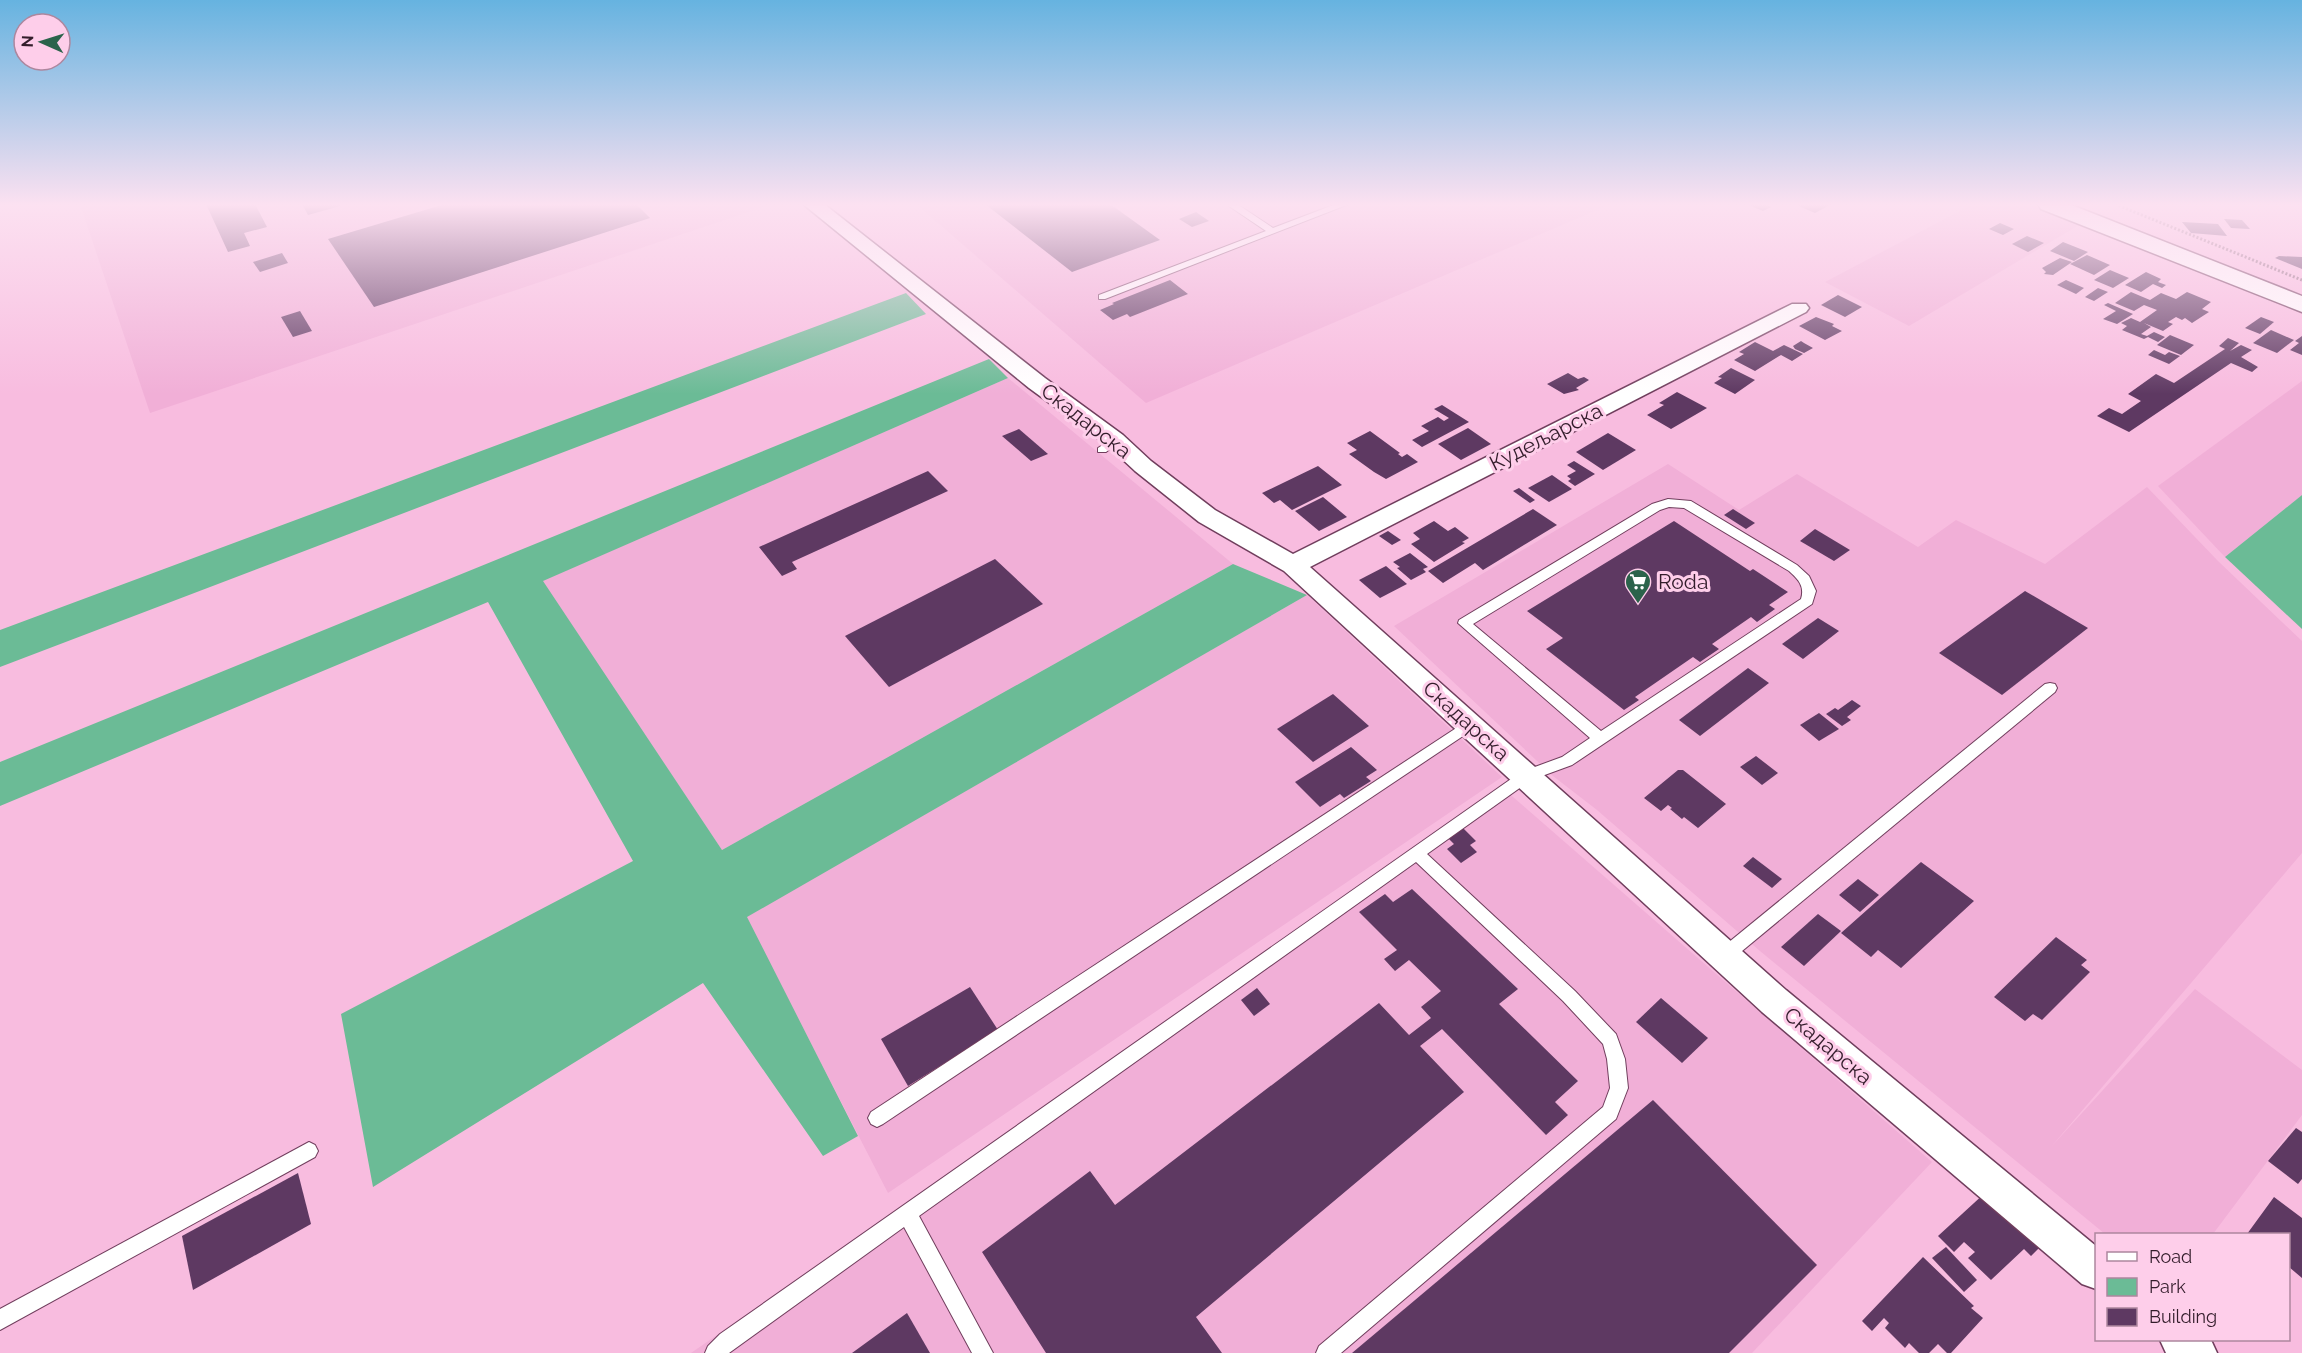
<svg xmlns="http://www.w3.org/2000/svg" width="2302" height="1353" font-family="Raleway,sans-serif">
<rect width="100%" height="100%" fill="#f8bcdf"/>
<g fill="#f1afd7">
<polygon points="80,204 772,204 150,413"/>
<polygon points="916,204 1611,204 1146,403"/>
<polygon points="1973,204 2029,204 2079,225 1909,326 1825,282"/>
<polygon points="1008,378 1233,564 722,850 542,581"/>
<polygon points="2302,381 2302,495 2225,557 2158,486"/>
<polygon points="1668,464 1739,510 1797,474 1918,547 1956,520 2045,564 2147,487 2218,561 2302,641 2302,853 2051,1147 2195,989 2302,1070 2302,1115 2213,1234 2105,1234 1760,951 1597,810 1553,776 1394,626"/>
<polygon points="1307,595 1502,777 888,1193 746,917"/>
<polygon points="1505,790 1932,1162 1752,1353 691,1353"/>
</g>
<g fill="#6bbb96">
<polygon points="906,293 926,314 0,667 0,630"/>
<polygon points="989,359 1008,378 543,581 722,850 1233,564 1307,595 747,917 858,1136 823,1156 703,983 373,1187 341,1014 633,861 488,602 0,806 0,762"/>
<polygon points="2302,495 2302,629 2225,557"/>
</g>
<g fill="#5e3962">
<polygon points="206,204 255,204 267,227 244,233 250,246 228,252"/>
<polygon points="302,204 344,204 344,205 308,215"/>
<polygon points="445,204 636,204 650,218 374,307 328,239"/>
<polygon points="985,204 1110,204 1160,240 1072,272"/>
<polygon points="1746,204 1766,204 1771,207 1763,211"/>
<polygon points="1794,204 1827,204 1830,205 1815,213"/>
<polygon points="1196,212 1209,221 1192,227 1179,219"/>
<polygon points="2224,219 2242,220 2250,229 2231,228"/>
<polygon points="2182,222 2218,224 2227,236 2191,233"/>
<polygon points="2000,223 2014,229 2003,235 1989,229"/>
<polygon points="2027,236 2044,243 2028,252 2012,244"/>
<polygon points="2063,242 2088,252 2074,261 2050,251"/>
<polygon points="282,253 288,263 260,272 253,262"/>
<polygon points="2087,255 2110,265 2094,275 2070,264"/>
<polygon points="2279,256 2302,257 2302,269 2275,258"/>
<polygon points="2060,258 2072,262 2053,275 2044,274 2046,272 2042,268"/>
<polygon points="2110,270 2129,278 2113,288 2094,280"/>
<polygon points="2146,272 2161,279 2158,282 2166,285 2162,288 2153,284 2141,292 2125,285"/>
<polygon points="1170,280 1188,294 1130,317 1127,314 1113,320 1100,310 1114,304 1112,303"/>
<polygon points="2066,280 2084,288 2076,294 2057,285"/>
<polygon points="2098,288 2108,292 2094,301 2085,297"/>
<polygon points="2131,292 2150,300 2161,293 2176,299 2187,292 2211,302 2202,309 2209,312 2192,323 2185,318 2182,320 2176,317 2168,322 2173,324 2163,331 2144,323 2151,327 2141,334 2147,336 2154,332 2165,337 2158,342 2148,337 2144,339 2122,330 2127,326 2121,323 2131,318 2140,322 2157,310 2144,305 2134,311 2115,303"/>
<polygon points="1838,295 1862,307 1845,317 1821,305"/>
<polygon points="2108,303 2133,314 2117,324 2103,319 2116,311 2104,305"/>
<polygon points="300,311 312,331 293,337 281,317"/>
<polygon points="1816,317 1834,324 1832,326 1842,331 1825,340 1799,326"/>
<polygon points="2261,317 2274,322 2260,334 2245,328"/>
<polygon points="2271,330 2294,340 2277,353 2253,343"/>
<polygon points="2170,335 2194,345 2181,355 2157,345"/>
<polygon points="2302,336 2302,355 2290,350 2299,343 2295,341"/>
<polygon points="2228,338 2239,343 2230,351 2241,345 2252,350 2241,357 2258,367 2252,372 2231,363 2129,432 2097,416 2109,408 2122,414 2141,401 2128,394 2156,374 2174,383 2225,349 2219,346"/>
<polygon points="1801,341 1804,343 1813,348 1804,353 1795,349 1793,346"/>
<polygon points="1755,342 1773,351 1784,345 1803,354 1792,361 1781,355 1755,371 1734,360 1744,354 1739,352"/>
<polygon points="2154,350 2165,355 2169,352 2180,356 2169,364 2148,355"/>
<polygon points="1731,368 1755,380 1735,394 1714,383 1722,378 1718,377"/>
<polygon points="1568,373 1578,379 1584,377 1589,380 1576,388 1579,390 1564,394 1547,384"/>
<polygon points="1677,392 1707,408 1671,429 1647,415 1664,405 1659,403"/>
<polygon points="1442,405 1469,422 1422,447 1412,440 1429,431 1421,426 1438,417 1444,421 1449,418 1434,409"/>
<polygon points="1468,428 1491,444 1461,460 1438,444"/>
<polygon points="1019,429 1048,454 1031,461 1002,436"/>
<polygon points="1370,431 1400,453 1398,454 1402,457 1407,454 1418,462 1386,479 1374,472 1349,454 1357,450 1347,443"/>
<polygon points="1608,433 1636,450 1603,470 1576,452"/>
<polygon points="1574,461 1595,474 1575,486 1568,481 1571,479 1567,476 1576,471 1567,465"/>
<polygon points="1318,466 1342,485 1292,510 1280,500 1274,503 1262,493"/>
<polygon points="928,471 948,491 792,562 797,569 782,576 759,547"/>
<polygon points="1552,475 1572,489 1549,502 1528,488"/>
<polygon points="1519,488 1535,500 1530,503 1513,491"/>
<polygon points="1323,497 1347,517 1319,531 1295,511"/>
<polygon points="1533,509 1557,525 1483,570 1475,563 1443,583 1428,571"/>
<polygon points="1733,509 1755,523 1746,529 1724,515"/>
<polygon points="1434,521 1448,531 1455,527 1469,538 1462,542 1465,543 1434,562 1411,544 1420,539 1413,533"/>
<polygon points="1674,521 1750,571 1753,569 1788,592 1769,605 1775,609 1757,622 1751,617 1712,644 1719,649 1700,662 1693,657 1635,697 1639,700 1624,710 1546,649 1563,638 1527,611"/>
<polygon points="1815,529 1850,550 1834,561 1800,541"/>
<polygon points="1388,531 1401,540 1392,545 1379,536"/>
<polygon points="1410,553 1428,567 1423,569 1426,572 1411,580 1397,568 1400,567 1393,562"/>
<polygon points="995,559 1043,604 889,687 845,636"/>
<polygon points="1386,566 1407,584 1380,598 1359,580"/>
<polygon points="2025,591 2088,628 2002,695 1939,653"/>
<polygon points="1818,618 1839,631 1803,659 1782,644"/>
<polygon points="1748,668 1769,683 1700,736 1679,720"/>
<polygon points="1333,694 1369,726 1313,762 1277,729"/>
<polygon points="1852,700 1861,706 1847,717 1851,720 1842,726 1826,714 1835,708 1838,710"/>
<polygon points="1819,713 1839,729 1819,741 1800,725"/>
<polygon points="1351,747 1377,770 1366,777 1371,781 1344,798 1340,794 1320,807 1295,782"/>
<polygon points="1756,756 1778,773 1762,785 1740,767"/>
<polygon points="1678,770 1683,770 1726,804 1698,828 1684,817 1682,819 1670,809 1672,808 1668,805 1661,811 1644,798"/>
<polygon points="1462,827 1476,841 1470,845 1477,852 1461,863 1447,849 1454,844 1447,837"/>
<polygon points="1753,857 1782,879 1772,888 1743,866"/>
<polygon points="1921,862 1974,901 1901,968 1878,950 1871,957 1841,933"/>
<polygon points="1858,879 1879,895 1860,912 1839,895"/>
<polygon points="1412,889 1518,989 1499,1004 1578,1081 1555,1102 1568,1115 1546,1135 1442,1029 1420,1046 1464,1092 1196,1317 1222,1353 1046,1353 982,1252 1090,1171 1115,1205 1379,1003 1409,1035 1431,1018 1421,1007 1441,991 1409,960 1395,971 1384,959 1397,950 1359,912 1385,894 1393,902"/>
<polygon points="1818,914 1841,931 1804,966 1781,947"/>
<polygon points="2056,937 2087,960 2081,965 2090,972 2042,1020 2033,1014 2025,1021 1994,997"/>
<polygon points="970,987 998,1030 908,1086 881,1039"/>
<polygon points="1257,988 1270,1004 1254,1016 1241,1000"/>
<polygon points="1661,998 1708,1038 1682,1063 1636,1022"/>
<polygon points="1653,1100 1817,1265 1729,1353 1352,1353"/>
<polygon points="2296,1128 2302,1132 2302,1179 2298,1184 2268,1161"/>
<polygon points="298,1173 311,1224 193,1290 182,1236"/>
<polygon points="1986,1192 2043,1244 2031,1256 2024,1249 1991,1280 1968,1258 1975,1252 1964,1242 1954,1252 1938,1236"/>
<polygon points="2274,1197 2302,1218 2302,1278 2289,1267 2289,1234 2247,1234"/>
<polygon points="1946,1247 1977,1280 1964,1292 1932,1258"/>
<polygon points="1923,1257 1974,1306 1971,1308 1983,1318 1951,1353 1947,1353 1938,1344 1929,1353 1919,1353 1909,1343 1905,1348 1885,1328 1889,1323 1884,1318 1872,1331 1862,1321"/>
<polygon points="907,1313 930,1353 852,1353"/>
</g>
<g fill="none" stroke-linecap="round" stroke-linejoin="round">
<defs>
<g id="lane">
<polygon points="1226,204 1237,204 1273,228 1336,204 1349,204 1105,299 1099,299 1099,295 1266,231"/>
<polygon points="1115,437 1119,438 1119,442 1106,452 1098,452 1098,448"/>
<path d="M1668,499L1691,501L1797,565L1809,576L1816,591L1812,604L1572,765L1531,780L1427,854L1575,991L1616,1034L1625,1059L1628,1088L1616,1119L1341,1353H1316L1319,1346L1603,1107L1610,1088L1607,1059L1603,1044L1563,1001L1416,862L919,1216L993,1353H972L904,1227L729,1353H705L708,1346L720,1334L1521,772L1562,757L1590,738L1458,623L1459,620L1652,504ZM1669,507L1684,508L1789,571C1798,579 1805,586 1801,599L1601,731L1473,624L1660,510Z"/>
<polygon points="2050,683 2055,684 2057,688 2055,692 1730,961 1724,963 1718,961 1716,956 1718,951 2045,684"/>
<polygon points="1470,719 1475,720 1477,724 1475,728 883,1124 877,1127 871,1124 868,1118 871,1112"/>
<polygon points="309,1142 315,1145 318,1151 315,1157 0,1330 0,1309"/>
</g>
<g id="street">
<polygon points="803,204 824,204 1045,378 1123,435 1151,461 1215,510 1293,554 1792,304 1806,304 1809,308 1806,312 1310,567 1786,990 2096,1246 2096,1289 2082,1284 1762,1012 1284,571 1199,522 1135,471 1107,445 1029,388"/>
<polygon points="2160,1340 2211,1340 2217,1353 2166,1353"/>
</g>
<polygon id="primary" points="2038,204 2069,204 2302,296 2302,312 2041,209"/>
</defs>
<use href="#lane" stroke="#703e5d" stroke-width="2"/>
<use href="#street" stroke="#703e5d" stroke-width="3"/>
<use href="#primary" stroke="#703e5d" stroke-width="3"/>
<polyline stroke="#8d667d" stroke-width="3" stroke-dasharray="2 2" stroke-linecap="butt" points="2115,204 2302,280"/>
<use href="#lane" fill="#fff" fill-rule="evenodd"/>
<use href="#street" fill="#fff" fill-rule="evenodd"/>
<use href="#primary" fill="#fff" fill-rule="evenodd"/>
</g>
<linearGradient id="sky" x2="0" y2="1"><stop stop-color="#66b3e0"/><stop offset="0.52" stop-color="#fce1f1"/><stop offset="1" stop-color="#fce1f1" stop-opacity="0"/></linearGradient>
<rect width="2302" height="394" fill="url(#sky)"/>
<defs>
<symbol id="supermarket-pin" viewBox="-11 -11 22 30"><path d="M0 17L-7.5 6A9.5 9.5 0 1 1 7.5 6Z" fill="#2b634b" stroke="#feceea"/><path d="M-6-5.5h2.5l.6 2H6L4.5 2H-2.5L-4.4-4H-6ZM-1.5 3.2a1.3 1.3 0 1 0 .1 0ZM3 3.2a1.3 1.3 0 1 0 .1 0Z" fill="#fff"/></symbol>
</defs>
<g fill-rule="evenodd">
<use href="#supermarket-pin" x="1623" y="567" width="30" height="40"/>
</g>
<g text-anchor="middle" stroke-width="6" stroke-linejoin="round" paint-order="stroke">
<g font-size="21" fill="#331d2b" stroke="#feceea">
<text transform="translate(1086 421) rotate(38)" y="7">Скадарска</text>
<text transform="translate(1546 437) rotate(-27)" y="7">Кудељарска</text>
<text transform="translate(1466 721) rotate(42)" y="7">Скадарска</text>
<text transform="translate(1828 1046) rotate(40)" y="7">Скадарска</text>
</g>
<g font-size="21" fill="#331d2b" stroke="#feceea" text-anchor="start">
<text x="1658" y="589">Roda</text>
</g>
</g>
<rect x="2095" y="1233" width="195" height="108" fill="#feceea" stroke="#ad879e" stroke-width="1.5"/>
<rect x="2107" y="1252" width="30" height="9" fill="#ffffff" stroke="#ad879e" stroke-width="1.5"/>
<text x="2149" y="1263" font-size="18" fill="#331d2b">Road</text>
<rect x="2107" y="1278" width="30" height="18" fill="#6bbb96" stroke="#ad879e" stroke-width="1.5"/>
<text x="2149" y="1293" font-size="18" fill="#331d2b">Park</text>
<rect x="2107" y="1308" width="30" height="18" fill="#5e3962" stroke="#ad879e" stroke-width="1.5"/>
<text x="2149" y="1323" font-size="18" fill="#331d2b">Building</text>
<g transform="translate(42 42) rotate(273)"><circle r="28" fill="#feceea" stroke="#ad879e" stroke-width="1.5"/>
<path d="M0-4.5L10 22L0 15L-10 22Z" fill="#2b634b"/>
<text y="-9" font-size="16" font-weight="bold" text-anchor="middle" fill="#331d2b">N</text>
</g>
</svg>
